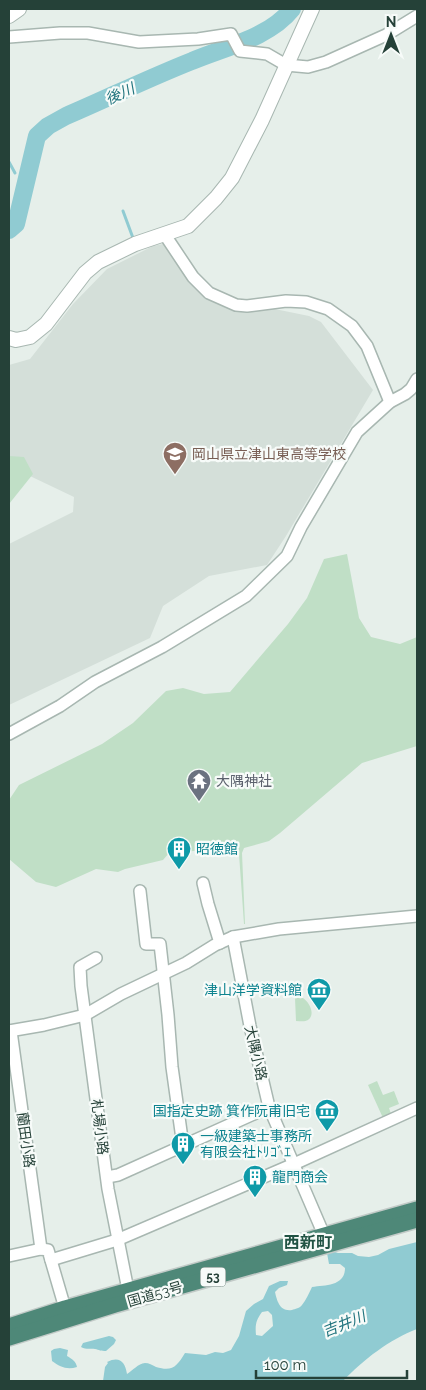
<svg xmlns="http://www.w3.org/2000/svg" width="426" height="1390" font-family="Raleway,'Noto Sans JP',sans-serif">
<rect width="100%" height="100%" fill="#e6efea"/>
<polygon fill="#d4dfd9" points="163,244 170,251 206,295 309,316 321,322 373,390 286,536 267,565 209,576 163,606 150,638 9,705 9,544 73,512 74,497 9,466 9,365 30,359 73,304 107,269 153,246"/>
<g fill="#c0dfc6">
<polygon points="9,456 24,457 33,474 9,504"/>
<polygon points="347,554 359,618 371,637 400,644 417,637 417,746 362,763 280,833 269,841 244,848 242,853 245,924 244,924 239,854 236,849 230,848 169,853 163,860 125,869 118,872 96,869 56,887 36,882 9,859 9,800 19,785 102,744 133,723 166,691 183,688 204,694 230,692 288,624 307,598 324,559"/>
<path d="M295,998H303C309,1002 316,1014 308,1020C305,1022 300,1021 296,1021Z"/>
<polygon points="377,1081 383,1095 394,1091 399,1104 389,1108 391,1114 383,1118 368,1085"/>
</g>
<g fill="#90cbd2" fill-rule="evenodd">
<path d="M417,1242V1329C390,1339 363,1360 343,1381H103L105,1367L108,1363L107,1362C119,1356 125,1361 127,1374C133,1370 138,1364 145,1363C149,1363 152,1365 156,1367C173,1372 177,1366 185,1353L206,1355L215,1352L223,1353L231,1350L239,1336L246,1311L254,1304L263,1299L269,1286L280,1281H288L287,1285L279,1288L275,1292C277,1301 280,1312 292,1310C295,1309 300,1308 302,1305C306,1300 309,1293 312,1287C326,1285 345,1286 345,1268L340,1264H329L327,1253L332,1251L338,1253H352L358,1256L369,1257L378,1255L389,1249ZM268,1311L272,1315L273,1326L262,1336L256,1335C255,1325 256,1320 262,1312Z"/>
<path d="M109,1336L113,1337L116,1340L114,1344L106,1351C101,1351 99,1350 95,1349C90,1348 87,1350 81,1347L83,1343Z"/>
<path d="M60,1348L68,1350L67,1356C72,1359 76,1361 77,1367C67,1370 60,1367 52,1361L51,1351L54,1349Z"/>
</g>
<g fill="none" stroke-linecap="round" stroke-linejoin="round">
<g stroke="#90cbd2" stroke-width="3">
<polyline points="9,162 15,173"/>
<polyline points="123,211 133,238"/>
</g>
<path stroke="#90cbd2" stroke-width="18" d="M9,230L16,224L37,136L48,126L66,116C108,98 149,78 192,61C225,47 269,38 292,9"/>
<defs>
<g id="minor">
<polyline points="9,37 60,33 88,33 139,42 198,39 231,34 240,51 267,54 286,65 308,67 326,62 386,35 417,16"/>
<polyline points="165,235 193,277 209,293 236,305 247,306 286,301 306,302 328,309 352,326 367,346 390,402"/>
<polyline points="9,734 60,706 95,682 162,647 246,596 287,556 301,527 357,432 390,402 405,394 411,389 417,379"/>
<polyline points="203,883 208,904 220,943"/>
<polyline points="140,891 146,944 160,944 168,1015 172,1067 183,1146"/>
<polyline points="233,937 250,1026 269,1107 324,1235 326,1243"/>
<polyline points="96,958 80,967 81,986 108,1189 128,1290"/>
<polyline points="9,1031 44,1025 85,1015 121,994 186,963 215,945 233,937 279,929 417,916"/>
<polyline points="11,1031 41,1249"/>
<polyline points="107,1177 118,1175 269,1107"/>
<polyline points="9,1256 41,1249 48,1250 67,1315"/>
<polyline points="51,1260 117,1240 294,1164 417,1108"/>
</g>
<g id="tertiary">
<polyline points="9,16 19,9"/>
<polyline points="9,338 16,340 30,337 46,324 85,273 98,262 135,244 188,226 216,198 232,178 262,120 312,9"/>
</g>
<g id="trunk">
<polyline points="9,1326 65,1308 417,1209"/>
<polyline points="9,1338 115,1305 417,1220"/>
</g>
</defs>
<use href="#minor" stroke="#a8b7b1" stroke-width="14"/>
<use href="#tertiary" stroke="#a8b7b1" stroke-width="16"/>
<use href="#trunk" stroke="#c2cac7" stroke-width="18"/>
<use href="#minor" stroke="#fff" stroke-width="11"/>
<use href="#tertiary" stroke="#fff" stroke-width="14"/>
<use href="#trunk" stroke="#4e8878" stroke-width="15"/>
</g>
<defs>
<symbol id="school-pin" viewBox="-11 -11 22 30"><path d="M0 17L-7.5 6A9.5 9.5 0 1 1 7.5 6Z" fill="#8d6e63" stroke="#f7fbf9"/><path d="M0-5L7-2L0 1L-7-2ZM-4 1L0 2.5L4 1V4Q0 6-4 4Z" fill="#fff"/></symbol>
<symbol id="temple-pin" viewBox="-11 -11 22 30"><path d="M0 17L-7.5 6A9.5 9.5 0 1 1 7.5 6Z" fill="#6b7280" stroke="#f7fbf9"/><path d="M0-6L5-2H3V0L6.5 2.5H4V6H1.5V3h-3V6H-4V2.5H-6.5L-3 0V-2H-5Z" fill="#fff"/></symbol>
<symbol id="building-pin" viewBox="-11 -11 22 30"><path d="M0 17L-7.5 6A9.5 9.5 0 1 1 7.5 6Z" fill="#0f9aa8" stroke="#f7fbf9"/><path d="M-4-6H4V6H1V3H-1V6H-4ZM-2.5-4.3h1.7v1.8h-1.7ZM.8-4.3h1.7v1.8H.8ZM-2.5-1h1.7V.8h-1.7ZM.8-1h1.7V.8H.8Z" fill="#fff"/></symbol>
<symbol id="museum-pin" viewBox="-11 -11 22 30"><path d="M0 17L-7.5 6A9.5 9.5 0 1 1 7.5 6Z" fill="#0f9aa8" stroke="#f7fbf9"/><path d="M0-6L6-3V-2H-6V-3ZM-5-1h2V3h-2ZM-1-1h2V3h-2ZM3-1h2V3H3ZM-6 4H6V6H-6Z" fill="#fff"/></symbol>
</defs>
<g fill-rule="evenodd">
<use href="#school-pin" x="161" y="440" width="28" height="38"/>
<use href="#temple-pin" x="185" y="767" width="28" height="38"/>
<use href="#building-pin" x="165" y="835" width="28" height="38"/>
<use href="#museum-pin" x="305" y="976" width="28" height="38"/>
<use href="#museum-pin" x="313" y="1097" width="28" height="38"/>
<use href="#building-pin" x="169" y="1130" width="28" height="38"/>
<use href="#building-pin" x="241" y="1163" width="28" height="38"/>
</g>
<g text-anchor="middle" stroke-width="4.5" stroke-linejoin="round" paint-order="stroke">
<rect fill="#f7fbf9" stroke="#647972" stroke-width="1" x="200.5" y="1267.5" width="25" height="19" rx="4"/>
<g font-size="12" font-weight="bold" fill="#254138">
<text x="213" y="1281">53</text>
</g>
<g font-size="14" fill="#785e54" stroke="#f7fbf9" text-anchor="start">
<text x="192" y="459">岡山県立津山東高等学校</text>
</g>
<g font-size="14" fill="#5b616d" stroke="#f7fbf9" text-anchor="start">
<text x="216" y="786">大隅神社</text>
</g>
<g font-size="14" fill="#0d838f" stroke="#f7fbf9" text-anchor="start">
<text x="196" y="854">昭徳館</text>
<text x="302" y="995" text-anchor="end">津山洋学資料館</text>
<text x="310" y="1116" text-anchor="end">国指定史跡 箕作阮甫旧宅</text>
<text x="200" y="1141">一級建築士事務所<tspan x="200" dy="16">有限会社ﾄﾘｺﾞｴ</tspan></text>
<text x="272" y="1182">龍門商会</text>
</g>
<g font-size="14" fill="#254138" stroke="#f7fbf9">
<text transform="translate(256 1053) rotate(77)" y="5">大隅小路</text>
<text transform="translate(100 1127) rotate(83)" y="5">札場小路</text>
<text transform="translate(26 1140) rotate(82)" y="5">蘭田小路</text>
<text transform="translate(155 1294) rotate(-16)" y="5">国道53号</text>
</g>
<g font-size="15" font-style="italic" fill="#1f737d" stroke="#f7fbf9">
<text transform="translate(120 94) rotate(-24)" y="5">後川</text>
<text transform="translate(344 1324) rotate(-22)" y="5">吉井川</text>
</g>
<g font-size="16" font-weight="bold" fill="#215344" stroke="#f7fbf9">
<text x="308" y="1248">西新町</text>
</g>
</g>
<rect width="426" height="1390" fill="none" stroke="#254138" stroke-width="20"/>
<g transform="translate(391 35)" stroke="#f7fbf9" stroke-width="4" paint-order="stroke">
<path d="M0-4L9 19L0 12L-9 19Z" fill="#254138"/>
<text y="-8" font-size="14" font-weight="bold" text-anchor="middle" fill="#254138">N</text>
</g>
<path d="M256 1370v8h151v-8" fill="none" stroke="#254138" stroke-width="2.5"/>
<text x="264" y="1370" font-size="15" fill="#254138" stroke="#f7fbf9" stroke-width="4" paint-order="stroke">100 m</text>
</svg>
